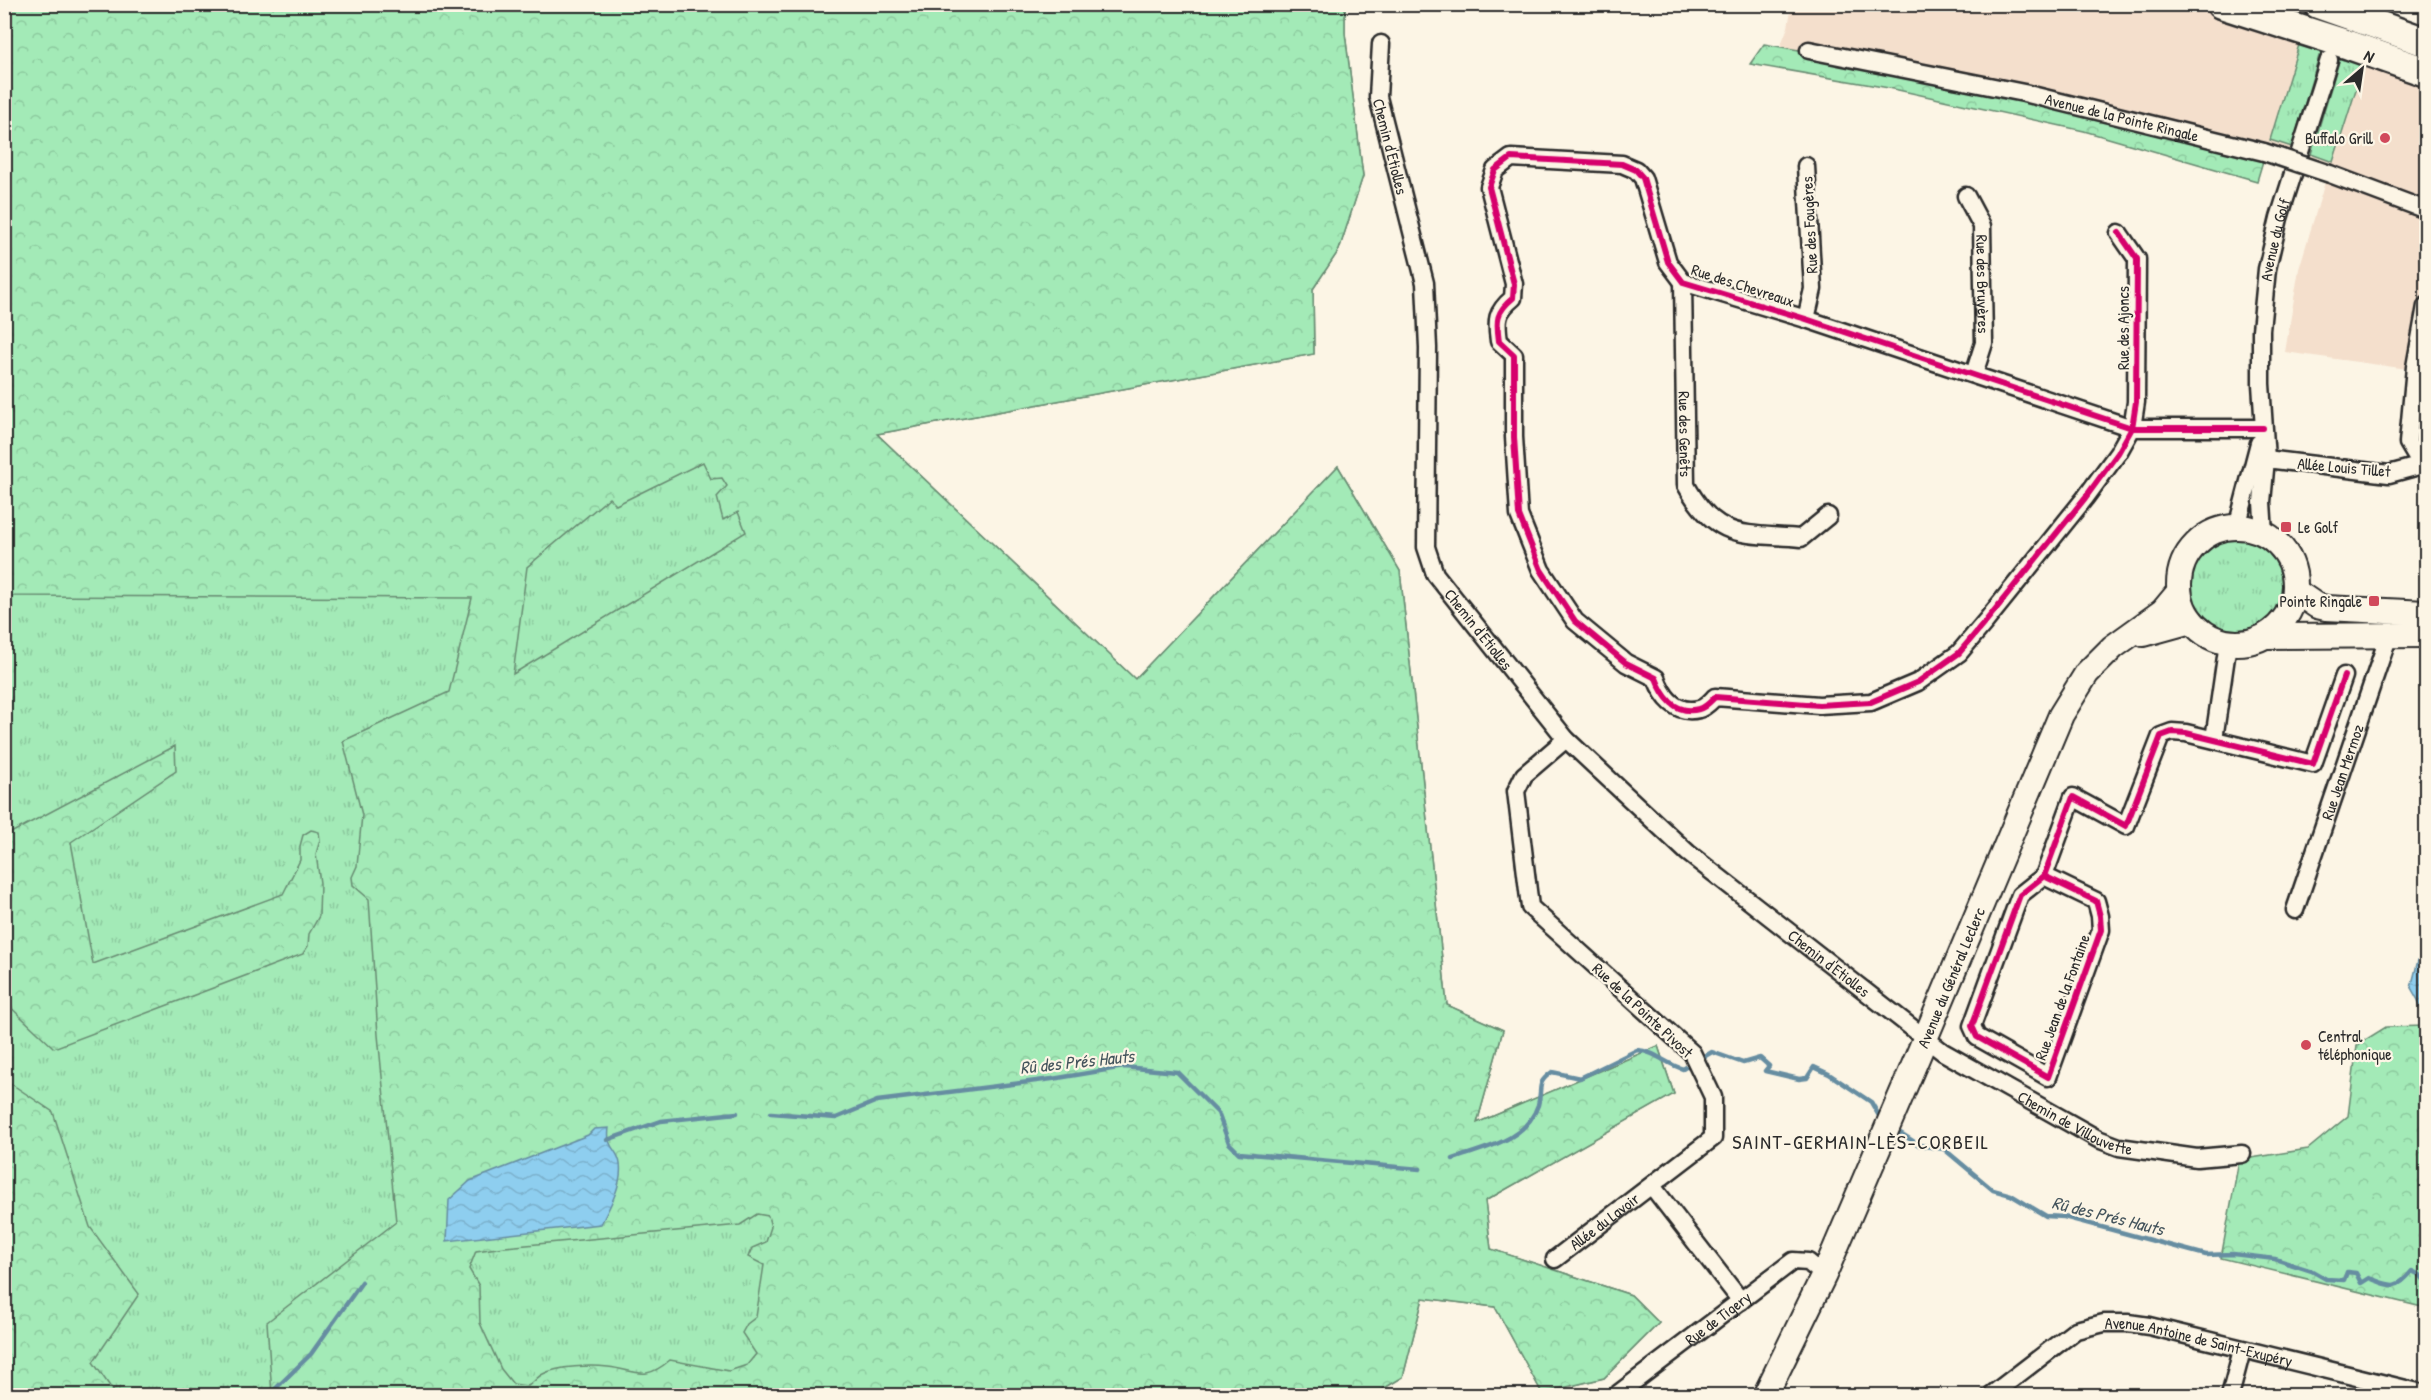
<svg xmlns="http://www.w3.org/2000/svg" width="2431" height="1400" font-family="'Patrick Hand',sans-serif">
<defs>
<pattern id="grass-tufts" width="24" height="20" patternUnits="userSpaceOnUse" patternTransform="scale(1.5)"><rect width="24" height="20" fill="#a3eab7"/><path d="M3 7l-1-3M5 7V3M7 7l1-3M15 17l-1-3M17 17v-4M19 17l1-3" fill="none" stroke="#8cc99e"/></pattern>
<pattern id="forest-crowns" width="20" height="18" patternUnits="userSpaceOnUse" patternTransform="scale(1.5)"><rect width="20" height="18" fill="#a3eab7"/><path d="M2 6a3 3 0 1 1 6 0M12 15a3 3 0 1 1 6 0" fill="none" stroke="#8cc99e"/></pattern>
<pattern id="water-waves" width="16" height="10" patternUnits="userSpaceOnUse" patternTransform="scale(1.5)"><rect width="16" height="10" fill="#8eceef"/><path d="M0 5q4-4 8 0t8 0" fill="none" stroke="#7bb1cd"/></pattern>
</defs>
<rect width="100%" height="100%" fill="#fcf5e5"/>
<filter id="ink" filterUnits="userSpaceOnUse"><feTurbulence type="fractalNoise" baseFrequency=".0167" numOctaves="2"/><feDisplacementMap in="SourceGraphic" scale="12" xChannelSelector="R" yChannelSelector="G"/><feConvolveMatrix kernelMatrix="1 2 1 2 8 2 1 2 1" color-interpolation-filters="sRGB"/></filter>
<g filter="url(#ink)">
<polygon fill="#f4dfcc" points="1792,5 2187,5 2366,58 2426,82 2426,347 2408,369 2285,352 2299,269 2325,182 2263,161 1964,78 1780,47 1788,27"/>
<g fill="url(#grass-tufts)" stroke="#678a71" stroke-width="1.5">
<polygon points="5,5 1345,5 1345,33 1363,176 1339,250 1313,289 1314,354 877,434 1135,679 1338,466 1400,571 1447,1005 1503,1030 1477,1123 1658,1046 1674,1094 1485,1201 1491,1249 1631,1295 1659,1323 1604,1378 1542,1393 1495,1307 1423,1298 1403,1377 1373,1395 5,1396"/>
<polygon points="2301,38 2366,58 2333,162 2311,154 2339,61 2319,56 2292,147 2270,140"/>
<circle cx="2238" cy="586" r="49"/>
</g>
<g fill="url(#forest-crowns)" stroke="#678a71" stroke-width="1.5" fill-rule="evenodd">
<path d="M5,5H1345V33L1363,176L1339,250L1313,289L1314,354L877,434L1135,679L1338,466L1400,571L1447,1005L1503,1030L1477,1123L1658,1046L1674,1094L1485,1201L1491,1249L1631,1295L1659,1323L1604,1378L1542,1393L1495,1307L1423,1298L1403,1377L1373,1395H272L267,1322L396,1222L378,1035L369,899L353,885L352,877L357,866L362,815L343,741L449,692L472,598L5,596ZM703,462L711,479L722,478L727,486L717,497L723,520L738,512L746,532L513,674L527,567L609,498L616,505ZM757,1214L768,1216L771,1227L766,1242L752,1248L748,1257L764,1265L756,1317L747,1324L742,1333L756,1354L747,1365L729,1371L670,1360C643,1383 637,1370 608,1367C591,1365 558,1366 543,1374C537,1377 533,1383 528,1386L513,1384L501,1369L480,1323L479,1286L469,1269L476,1251L505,1247L740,1225Z"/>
<polygon points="1764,44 1964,78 2263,161 2257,181 2084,131 1889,88 1750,64"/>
<polygon points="175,746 176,771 71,842 93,964 283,894 300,860 300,846 303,835 311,830 319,832 320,840 316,854 320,883 319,916 309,934 308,946 303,954 54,1048 5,1002 5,836"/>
<polygon points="2426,1026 2426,1308 2221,1258 2239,1160 2308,1149 2348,1116 2357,1045 2386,1027"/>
<polygon points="4,1079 53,1112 90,1227 139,1294 93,1362 116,1395 5,1395"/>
</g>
<g fill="url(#water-waves)" stroke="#668da1" stroke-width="1.5">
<polygon points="2426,957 2426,1020 2424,1019 2418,1000 2411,988 2418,960"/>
<path d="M609,1128C606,1150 618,1148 620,1164C623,1183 610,1207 601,1224L447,1241L449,1200L470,1181L588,1135L594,1129Z"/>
</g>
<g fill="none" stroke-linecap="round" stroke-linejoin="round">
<g stroke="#668da1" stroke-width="4.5">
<polyline points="1700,1059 1712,1052 1743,1063 1760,1058 1769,1066 1765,1071 1799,1079 1807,1078 1814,1067 1829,1074 1871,1102 1882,1121"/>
<polyline points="771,1113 836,1118 877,1101 1052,1079 1124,1067 1177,1072 1218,1113 1229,1143 1239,1153 1420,1169"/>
<path d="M1894,1129L1919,1145L1944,1149L1993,1190L2011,1195L2046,1216L2064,1217L2206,1255L2233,1254L2275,1259L2312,1271L2326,1279L2344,1280L2347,1272L2356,1273L2361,1283L2369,1278C2391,1286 2396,1291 2412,1271L2420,1275L2426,1282"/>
<polyline points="607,1140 661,1121 737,1113"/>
<path d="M1453,1159C1484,1148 1526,1141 1538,1105C1543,1088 1535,1084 1552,1072L1580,1078L1637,1050C1654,1051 1666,1064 1683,1069L1692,1063"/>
<polyline points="268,1396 311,1354 362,1282"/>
</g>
<defs>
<g id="minor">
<path id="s1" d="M1381,44L1378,97L1425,283L1428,348L1426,547L1435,574L1566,739L1688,853L1943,1052L2098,1139L2119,1147L2197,1158L2242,1154"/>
<path id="s2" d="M1809,50L2024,93L2264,152"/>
<polyline points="2330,174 2426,210"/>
<path id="s3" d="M1966,196L1982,226L1984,343L1974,374"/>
<path d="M2119,233L2137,259L2136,402L2132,428L1806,319L1683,282L1668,262L1643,178L1636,170L1622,164L1511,158L1495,170L1489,187L1514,284L1513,298C1496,312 1496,320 1499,341L1514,355V437L1519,515L1541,570L1575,621L1626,663L1656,678C1663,697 1676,715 1699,709C1705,708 1711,701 1715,697L1819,705L1871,702L1918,682L1959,653L1986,621L2085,498L2118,453L2132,428H2263"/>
<path id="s4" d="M1683,282L1686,485C1717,541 1743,533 1801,538L1828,516"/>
<polyline points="1806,319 1813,289 1806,166"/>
<polyline points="2266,459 2389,474 2426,464"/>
<polyline points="2421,465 2408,443 2415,367 2426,306"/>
<polyline points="2237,527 2259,443"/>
<path id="s5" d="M2264,534L2262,502L2266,459L2261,384V330L2267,269L2279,218L2329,60"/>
<polyline points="2214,739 2228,643"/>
<polyline points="2044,876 2020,895 1972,1026 1977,1037 2048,1077 2101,930 2100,916 2096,901 2044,876 2073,797 2126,826 2161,736 2172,732 2186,733 2313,764 2344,676"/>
<path id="s6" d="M2295,910L2389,635"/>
<polyline points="1652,1186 1741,1301"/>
<path id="s7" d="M1555,1259L1713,1138V1097L1692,1053L1530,907L1516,791L1524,775L1566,739"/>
<path id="s8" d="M1615,1396L1793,1261L1808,1262L1824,1275"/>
<path id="s9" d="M1990,1396L2076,1330L2104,1323H2128L2149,1326L2426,1394"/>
<polyline points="2230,1396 2242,1350"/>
</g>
<g id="secondary">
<circle cx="2237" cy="585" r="58"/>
<polyline points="2295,591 2317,606 2326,608 2426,613"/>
<polyline points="2144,634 2191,621"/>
<polyline points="2266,636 2426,635"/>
<path id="s10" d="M1765,1396L1824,1275L1917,1058L2061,715L2087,673L2113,647L2163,611L2178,593"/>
</g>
<g id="trunk">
<polyline points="2221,4 2349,45 2426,72"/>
<polyline points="2318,4 2426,42"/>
</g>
</defs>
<use href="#minor" stroke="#2b2b2b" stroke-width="21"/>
<use href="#secondary" stroke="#2b2b2b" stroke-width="28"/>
<use href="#trunk" stroke="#2b2b2b" stroke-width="33"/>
<use href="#minor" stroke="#fcf5e5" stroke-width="16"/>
<use href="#secondary" stroke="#fcf5e5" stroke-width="24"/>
<use href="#trunk" stroke="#fcf5e5" stroke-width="28"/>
<defs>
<polyline id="minor-bridge" points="2264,152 2330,174"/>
</defs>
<use href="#minor-bridge" stroke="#2b2b2b" stroke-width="21" stroke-linecap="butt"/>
<use href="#minor-bridge" stroke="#fcf5e5" stroke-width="16"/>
<defs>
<g id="cycleway">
<path d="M2119,233L2137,259L2136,402L2132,428L1806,319L1683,282L1668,262L1643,178L1636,170L1622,164L1511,158L1495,170L1489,187L1514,284L1513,298C1496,312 1496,320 1499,341L1514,355V437L1519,515L1541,570L1575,621L1626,663L1656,678C1663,697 1676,715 1699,709C1705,708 1711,701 1715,697L1819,705L1871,702L1918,682L1959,653L1986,621L2085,498L2118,453L2132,428H2263"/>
<polyline points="2044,876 2020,895 1972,1026 1977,1037 2048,1077 2101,930 2100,916 2096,901 2044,876 2073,797 2126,826 2161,736 2172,732 2186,733 2313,764 2344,676"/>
</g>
</defs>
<use href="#cycleway" stroke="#fcf5e5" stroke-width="10"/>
<use href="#cycleway" stroke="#d6006c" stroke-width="6"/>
</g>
</g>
<g fill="#d1495b" stroke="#fcf5e5" stroke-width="2">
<circle cx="2385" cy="138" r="6"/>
<rect x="2280" y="521" width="12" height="12" rx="3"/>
<rect x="2368" y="595" width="12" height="12" rx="3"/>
<circle cx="2306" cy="1045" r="6"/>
</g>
<g text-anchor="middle" stroke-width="4.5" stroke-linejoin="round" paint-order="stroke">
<g font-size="16" fill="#2b2b2b" stroke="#fcf5e5">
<text dy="6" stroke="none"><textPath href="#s2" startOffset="320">Avenue de la Pointe Ringale</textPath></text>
<text dy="6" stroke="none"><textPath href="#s1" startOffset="104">Chemin d'Etiolles</textPath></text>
<text transform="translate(1809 225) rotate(-93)" y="6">Rue des Fougères</text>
<text dy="6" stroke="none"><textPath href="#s5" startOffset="296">Avenue du Golf</textPath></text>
<text dy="6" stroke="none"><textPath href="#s3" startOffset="92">Rue des Bruyères</textPath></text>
<text transform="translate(1743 285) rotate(18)" y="6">Rue des Chevreaux</text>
<text transform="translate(2123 328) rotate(-90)" y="6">Rue des Ajoncs</text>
<text dy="6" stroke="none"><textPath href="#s4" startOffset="152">Rue des Genêts</textPath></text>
<text transform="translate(2344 467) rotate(5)" y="6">Allée Louis Tillet</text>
<text dy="6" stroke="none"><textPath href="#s1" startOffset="608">Chemin d'Etiolles</textPath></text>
<text dy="6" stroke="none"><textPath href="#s6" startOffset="146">Rue Jean Mermoz</textPath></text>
<text dy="6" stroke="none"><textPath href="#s1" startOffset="1094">Chemin d'Etiolles</textPath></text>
<text dy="6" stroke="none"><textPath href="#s10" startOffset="458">Avenue du Général Leclerc</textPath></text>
<text transform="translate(2062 997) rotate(-70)" y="6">Rue Jean de la Fontaine</text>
<text transform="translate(1643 1010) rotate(43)" y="6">Rue de la Pointe Pivost</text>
<text dy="6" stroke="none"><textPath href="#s1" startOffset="1389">Chemin de Villouvette</textPath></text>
<text dy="6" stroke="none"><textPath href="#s7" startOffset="62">Allée du Lavoir</textPath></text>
<text dy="6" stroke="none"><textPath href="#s8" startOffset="129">Rue de Tigery</textPath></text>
<text dy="6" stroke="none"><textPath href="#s9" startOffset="234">Avenue Antoine de Saint-Exupéry</textPath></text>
</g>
<g font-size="16" fill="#2b2b2b" stroke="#fcf5e5" text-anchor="end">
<text x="2373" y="144">Buffalo Grill</text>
<text x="2298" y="533" text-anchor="start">Le Golf</text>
<text x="2362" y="607">Pointe Ringale</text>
<text x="2318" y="1042" text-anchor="start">Central<tspan x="2318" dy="18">téléphonique</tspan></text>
</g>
<g font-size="18" font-style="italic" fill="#44545c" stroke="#fcf5e5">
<text transform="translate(1077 1062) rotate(-6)" y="6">Rû des Prés Hauts</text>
<text transform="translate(2108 1216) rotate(14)" y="6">Rû des Prés Hauts</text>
</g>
<g font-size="20" letter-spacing="1.5" fill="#2b2b2b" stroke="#fcf5e5">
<text x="1861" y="1149">SAINT-GERMAIN-LÈS-CORBEIL</text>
</g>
</g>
<rect width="2431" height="1400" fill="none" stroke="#fcf5e5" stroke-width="24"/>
<rect x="12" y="12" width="2407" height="1376" fill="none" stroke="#2b2b2b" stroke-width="2" filter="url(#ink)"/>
<g transform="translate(2362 69) rotate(29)" stroke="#fcf5e5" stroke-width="4.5" paint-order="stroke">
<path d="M0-4.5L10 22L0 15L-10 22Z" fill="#2b2b2b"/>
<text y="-9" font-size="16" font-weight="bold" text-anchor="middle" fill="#2b2b2b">N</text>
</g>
</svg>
